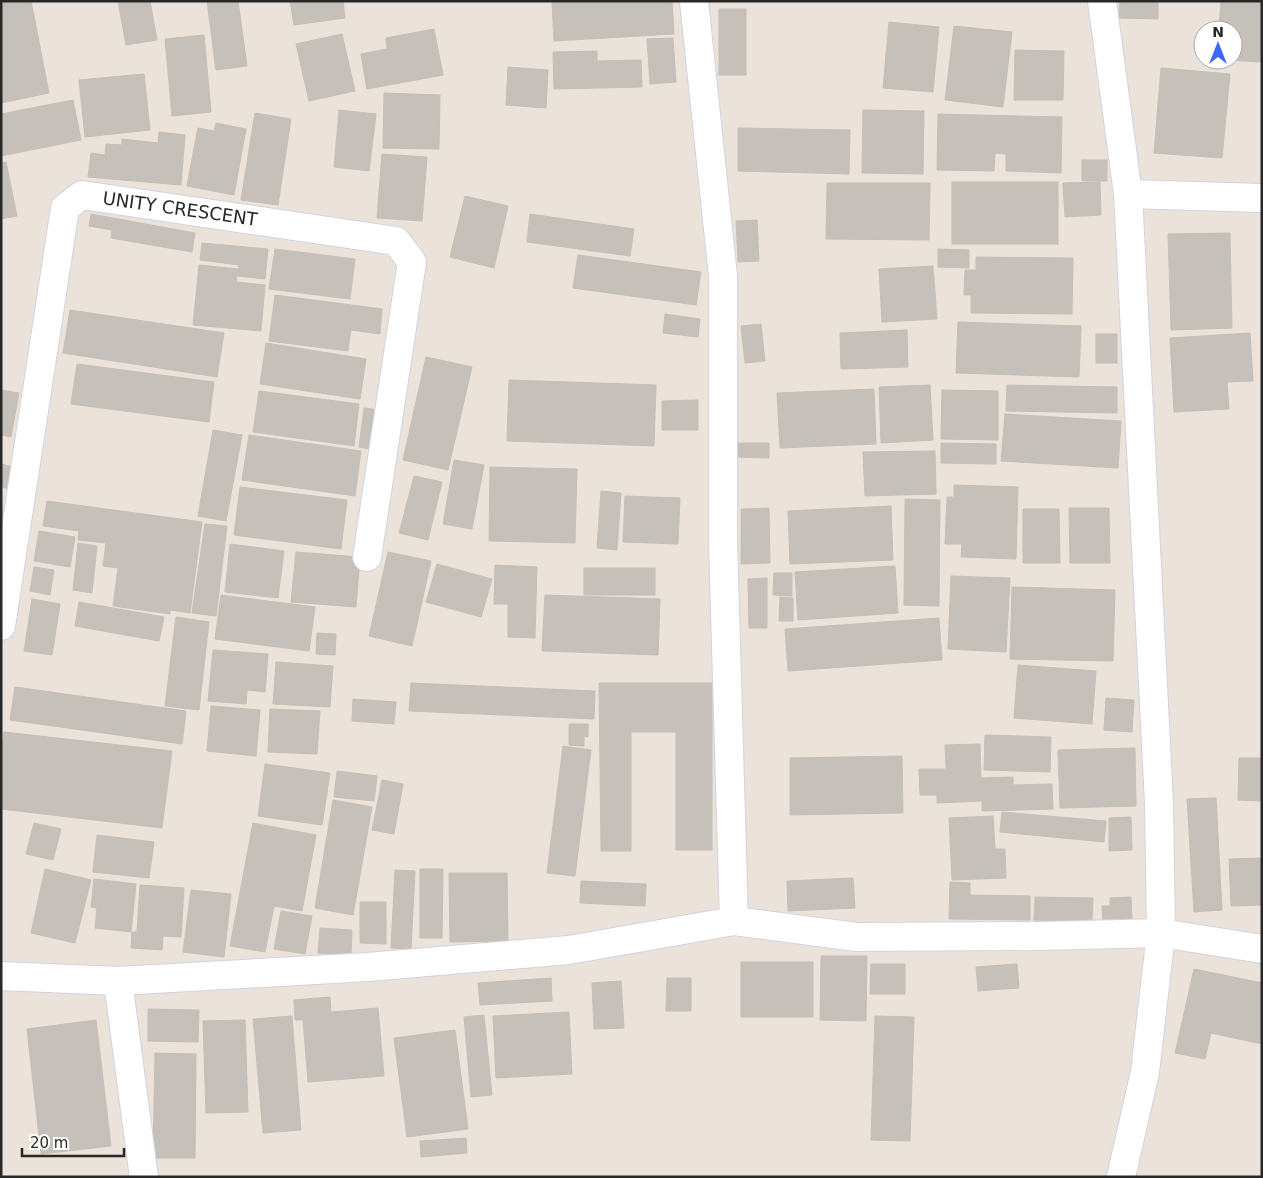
<svg xmlns="http://www.w3.org/2000/svg" width="1263" height="1178" font-family="'DejaVu Sans',sans-serif">
<rect width="100%" height="100%" fill="#ebe3da"/>
<g fill="#c6c0ba" stroke="#c6beb4">
<polygon points="1,1 31,1 49,93 1,103"/>
<polygon points="118,1 150,1 157,40 126,45"/>
<polygon points="207,1 238,1 247,66 216,70"/>
<polygon points="290,1 343,1 345,18 294,25"/>
<polygon points="552,1 672,1 674,34 554,41"/>
<polygon points="1120,1 1158,1 1158,19 1119,18"/>
<polygon points="1221,1 1262,1 1262,62 1225,60 1233,60 1233,30 1219,30"/>
<rect x="719" y="9" width="27" height="66"/>
<polygon points="889,22 939,27 933,92 883,88"/>
<polygon points="954,26 1012,32 1003,107 945,100"/>
<polygon points="434,29 443,75 367,89 361,54 387,49 386,38"/>
<polygon points="342,34 355,91 309,101 296,44"/>
<polygon points="204,35 211,112 172,116 165,39"/>
<polygon points="673,38 676,82 650,84 647,39"/>
<polygon points="1015,50 1064,51 1063,100 1014,100"/>
<polygon points="597,51 597,61 641,60 642,87 554,89 553,52"/>
<polygon points="508,67 548,70 546,108 506,105"/>
<polygon points="1161,68 1230,74 1222,158 1154,153"/>
<polygon points="144,74 150,130 85,137 79,80"/>
<polygon points="384,93 440,95 439,149 383,148"/>
<polygon points="73,100 81,140 1,156 1,114"/>
<polygon points="339,110 376,114 369,171 334,167"/>
<polygon points="863,110 924,111 923,174 862,173"/>
<polygon points="255,113 291,119 278,205 241,200"/>
<polygon points="938,114 1062,117 1061,173 1006,171 1006,154 995,153 994,171 937,170"/>
<polygon points="216,123 246,129 234,195 187,186 198,128 214,131"/>
<polygon points="738,128 850,130 849,174 738,171"/>
<polygon points="159,132 185,135 181,185 88,177 91,153 105,155 106,144 122,145 122,139 158,143"/>
<polygon points="382,154 427,157 422,221 377,218"/>
<rect x="1082" y="160" width="25" height="21"/>
<polygon points="6,162 17,216 1,219 1,163"/>
<rect x="952" y="182" width="106" height="62"/>
<polygon points="1100,182 1101,215 1065,217 1063,183"/>
<polygon points="827,183 930,183 929,240 826,239"/>
<polygon points="465,196 508,206 494,268 450,257"/>
<polygon points="91,214 195,233 192,252 111,238 112,230 89,226"/>
<polygon points="530,214 634,229 630,256 527,242"/>
<polygon points="757,220 759,261 738,262 736,221"/>
<polygon points="1230,233 1232,328 1171,330 1168,234"/>
<polygon points="202,243 268,249 265,279 238,276 239,265 200,260"/>
<polygon points="275,249 355,259 350,299 269,289"/>
<polygon points="938,249 969,250 969,268 938,267"/>
<polygon points="578,255 701,272 696,305 573,288"/>
<polygon points="976,257 1073,258 1072,314 971,313 971,295 964,295 965,270 976,270"/>
<polygon points="199,265 238,269 236,282 265,285 261,331 193,325"/>
<polygon points="933,266 937,319 882,322 879,269"/>
<polygon points="275,295 382,309 380,334 351,330 348,351 269,341"/>
<polygon points="70,310 224,333 217,377 63,353"/>
<polygon points="665,314 700,319 698,337 663,333"/>
<polygon points="958,322 1081,326 1079,377 956,373"/>
<polygon points="761,324 765,361 745,363 741,326"/>
<polygon points="907,330 908,367 841,369 840,333"/>
<polygon points="1250,333 1253,381 1227,382 1229,409 1174,412 1170,338"/>
<rect x="1096" y="334" width="21" height="29"/>
<polygon points="266,343 366,359 360,399 260,384"/>
<polygon points="426,357 472,367 448,470 403,460"/>
<polygon points="77,364 214,382 209,422 71,404"/>
<polygon points="509,380 656,385 654,446 507,441"/>
<polygon points="930,385 933,440 881,443 879,387"/>
<polygon points="1007,385 1117,387 1117,413 1006,411"/>
<polygon points="874,389 876,444 780,448 777,393"/>
<polygon points="1,390 19,393 11,437 1,435"/>
<polygon points="942,390 998,391 998,440 941,439"/>
<polygon points="259,391 359,404 354,446 253,432"/>
<polygon points="698,400 698,430 662,430 662,401"/>
<polygon points="364,408 379,410 374,450 359,447"/>
<polygon points="1005,414 1121,421 1118,468 1001,461"/>
<polygon points="213,430 242,435 226,521 198,516"/>
<polygon points="249,435 361,451 355,496 242,480"/>
<polygon points="737,443 769,443 769,458 737,457"/>
<polygon points="941,443 996,444 996,464 941,463"/>
<polygon points="935,451 936,494 865,496 863,452"/>
<polygon points="454,460 484,465 472,529 443,524"/>
<polygon points="1,464 17,468 11,489 1,487"/>
<polygon points="490,467 577,469 575,543 489,541"/>
<polygon points="414,476 442,482 428,540 399,533"/>
<polygon points="954,485 1018,487 1016,559 961,557 962,544 945,544 947,497 954,497"/>
<polygon points="240,487 347,500 341,549 234,535"/>
<polygon points="601,491 621,493 617,550 597,548"/>
<polygon points="625,496 680,498 678,544 623,542"/>
<polygon points="905,499 940,500 939,606 904,605"/>
<polygon points="47,501 202,522 190,613 170,610 170,614 113,606 118,568 103,566 106,543 78,540 79,531 43,526"/>
<polygon points="891,506 893,560 790,564 788,511"/>
<polygon points="769,508 770,563 741,564 741,509"/>
<polygon points="1069,508 1109,508 1110,563 1070,563"/>
<polygon points="1023,509 1059,509 1060,563 1023,563"/>
<polygon points="205,524 227,526 216,616 192,613"/>
<polygon points="39,531 75,537 70,567 34,561"/>
<polygon points="78,543 97,546 92,593 73,590"/>
<polygon points="230,544 284,551 278,598 225,592"/>
<polygon points="296,552 360,557 356,607 291,602"/>
<polygon points="388,552 431,561 412,646 369,636"/>
<polygon points="437,564 492,579 481,617 426,602"/>
<polygon points="495,565 537,567 535,638 508,637 508,604 494,604"/>
<polygon points="895,566 898,613 798,620 795,572"/>
<polygon points="34,567 54,570 50,595 30,591"/>
<rect x="584" y="568" width="71" height="27"/>
<polygon points="774,573 792,573 792,596 773,595"/>
<polygon points="951,576 1010,578 1006,652 948,649"/>
<polygon points="767,578 767,628 749,628 748,579"/>
<polygon points="1012,587 1115,590 1113,661 1010,659"/>
<polygon points="221,595 315,607 309,651 215,639"/>
<polygon points="545,595 660,599 658,655 542,651"/>
<polygon points="780,597 793,598 793,621 779,621"/>
<polygon points="32,599 60,604 52,655 24,651"/>
<polygon points="79,602 164,617 159,641 75,626"/>
<polygon points="176,617 209,622 199,710 165,706"/>
<polygon points="939,618 942,660 788,671 785,629"/>
<polygon points="317,633 336,634 335,655 316,654"/>
<polygon points="213,650 268,654 265,692 247,690 246,704 208,701"/>
<polygon points="276,662 333,666 330,707 273,704"/>
<polygon points="1018,665 1096,671 1092,724 1014,718"/>
<polygon points="411,683 595,691 594,719 409,711"/>
<polygon points="599,683 712,683 712,850 676,850 676,732 631,732 631,851 601,851"/>
<polygon points="15,687 186,711 182,744 10,720"/>
<polygon points="1106,698 1134,700 1132,732 1104,730"/>
<polygon points="353,699 396,702 394,724 352,721"/>
<polygon points="211,706 260,710 256,756 207,751"/>
<polygon points="270,709 320,711 317,754 268,752"/>
<polygon points="569,724 588,724 588,737 584,736 584,746 569,745"/>
<polygon points="4,732 172,751 162,828 1,809 1,752"/>
<polygon points="985,735 1051,737 1050,772 984,770"/>
<polygon points="980,744 981,778 1013,777 1013,785 1052,784 1053,809 982,811 982,801 937,803 937,795 920,795 919,769 946,769 945,745"/>
<polygon points="563,746 591,750 575,876 547,873"/>
<polygon points="1135,748 1136,806 1060,808 1058,750"/>
<polygon points="902,756 903,813 790,815 790,758"/>
<polygon points="1239,758 1262,758 1262,801 1238,800"/>
<polygon points="265,764 330,773 322,825 258,816"/>
<polygon points="337,771 377,776 374,801 334,797"/>
<polygon points="382,780 403,784 394,834 372,830"/>
<polygon points="1216,798 1222,910 1194,912 1187,799"/>
<polygon points="333,800 372,807 353,915 315,908"/>
<polygon points="1002,812 1106,821 1104,842 1000,832"/>
<polygon points="993,816 995,849 1005,849 1006,878 952,880 949,818"/>
<polygon points="1131,817 1132,850 1109,851 1109,818"/>
<polygon points="34,823 61,829 53,860 26,854"/>
<polygon points="253,823 316,835 302,911 274,906 265,952 230,946"/>
<polygon points="97,835 154,842 149,878 93,872"/>
<polygon points="1262,858 1262,905 1231,906 1229,859"/>
<polygon points="45,869 91,880 75,943 31,933"/>
<polygon points="420,869 443,869 442,938 420,938"/>
<polygon points="395,870 415,871 411,949 391,948"/>
<polygon points="449,873 507,873 508,941 450,942"/>
<polygon points="853,878 855,908 788,911 787,881"/>
<polygon points="94,879 136,884 131,932 95,928 97,908 91,907"/>
<polygon points="581,881 646,884 645,906 580,903"/>
<polygon points="950,882 970,883 970,895 1030,896 1030,920 949,919"/>
<polygon points="140,885 184,888 181,937 163,936 162,950 131,948 132,932 137,932"/>
<polygon points="191,890 231,894 224,957 183,952"/>
<polygon points="1035,897 1093,898 1092,921 1034,920"/>
<polygon points="1131,897 1132,920 1103,921 1102,906 1110,906 1110,898"/>
<polygon points="360,902 386,902 386,944 360,943"/>
<polygon points="281,911 312,916 305,954 274,949"/>
<polygon points="320,928 352,930 351,955 318,953"/>
<polygon points="821,956 867,956 866,1021 820,1020"/>
<rect x="741" y="962" width="72" height="55"/>
<polygon points="871,964 905,964 905,994 870,994"/>
<polygon points="1017,964 1019,988 978,991 976,967"/>
<polygon points="1194,969 1262,983 1262,1044 1211,1033 1205,1059 1175,1053"/>
<polygon points="551,978 552,1001 480,1005 478,983"/>
<polygon points="667,978 691,978 691,1011 666,1011"/>
<polygon points="621,981 624,1028 594,1029 592,983"/>
<polygon points="330,997 331,1012 378,1008 384,1076 308,1082 303,1020 295,1020 294,1000"/>
<polygon points="148,1009 199,1010 198,1042 148,1041"/>
<polygon points="569,1012 572,1074 496,1078 493,1016"/>
<polygon points="484,1015 492,1095 471,1097 464,1017"/>
<polygon points="292,1016 301,1130 263,1133 253,1019"/>
<polygon points="875,1016 914,1017 910,1141 871,1140"/>
<polygon points="96,1020 111,1146 41,1154 27,1029"/>
<polygon points="245,1020 248,1112 206,1113 203,1021"/>
<polygon points="455,1030 468,1129 407,1137 394,1038"/>
<polygon points="155,1053 196,1054 195,1158 153,1158"/>
<polygon points="466,1138 467,1153 421,1157 420,1141"/>
</g>
<g fill="none" stroke-linecap="round" stroke-linejoin="round">
<defs>
<g id="minor">
<polyline points="694,1 723,276 723,541 734,921"/>
<polyline points="1102,1 1128,194 1159,803 1161,933 1145,1072 1121,1177"/>
<polyline points="1128,194 1262,198"/>
<polyline points="1,626 65,208 82,195 396,241 412,262 367,557"/>
<polyline points="1,976 118,981 368,967 569,950 734,921 856,937 1041,936 1161,933 1262,949"/>
<polyline points="118,981 142,1163 144,1177"/>
</g>
</defs>
<use href="#minor" stroke="#cfd4e1" stroke-width="30"/>
<use href="#minor" stroke="#fff" stroke-width="28"/>
</g>
<g text-anchor="middle" stroke-width="5" stroke-linejoin="round" paint-order="stroke">
<g font-size="18" fill="#282828" stroke="#fff">
<text transform="translate(180 209) rotate(8)" y="6">UNITY CRESCENT</text>
</g>
</g>
<rect width="1263" height="1178" fill="none" stroke="#282828" stroke-width="5"/>
<g transform="translate(1218 45)"><circle r="24" fill="#ffffff" stroke="#a9a9a9"/>
<path d="M0-4L9 19L0 12L-9 19Z" fill="#3b68f7"/>
<text y="-8" font-size="14" font-weight="bold" text-anchor="middle" fill="#282828">N</text>
</g>
<path d="M22 1148v8h102v-8" fill="none" stroke="#282828" stroke-width="2.5"/>
<text x="30" y="1148" font-size="15" fill="#282828" stroke="#ffffff" stroke-width="4" paint-order="stroke">20 m</text>
</svg>
